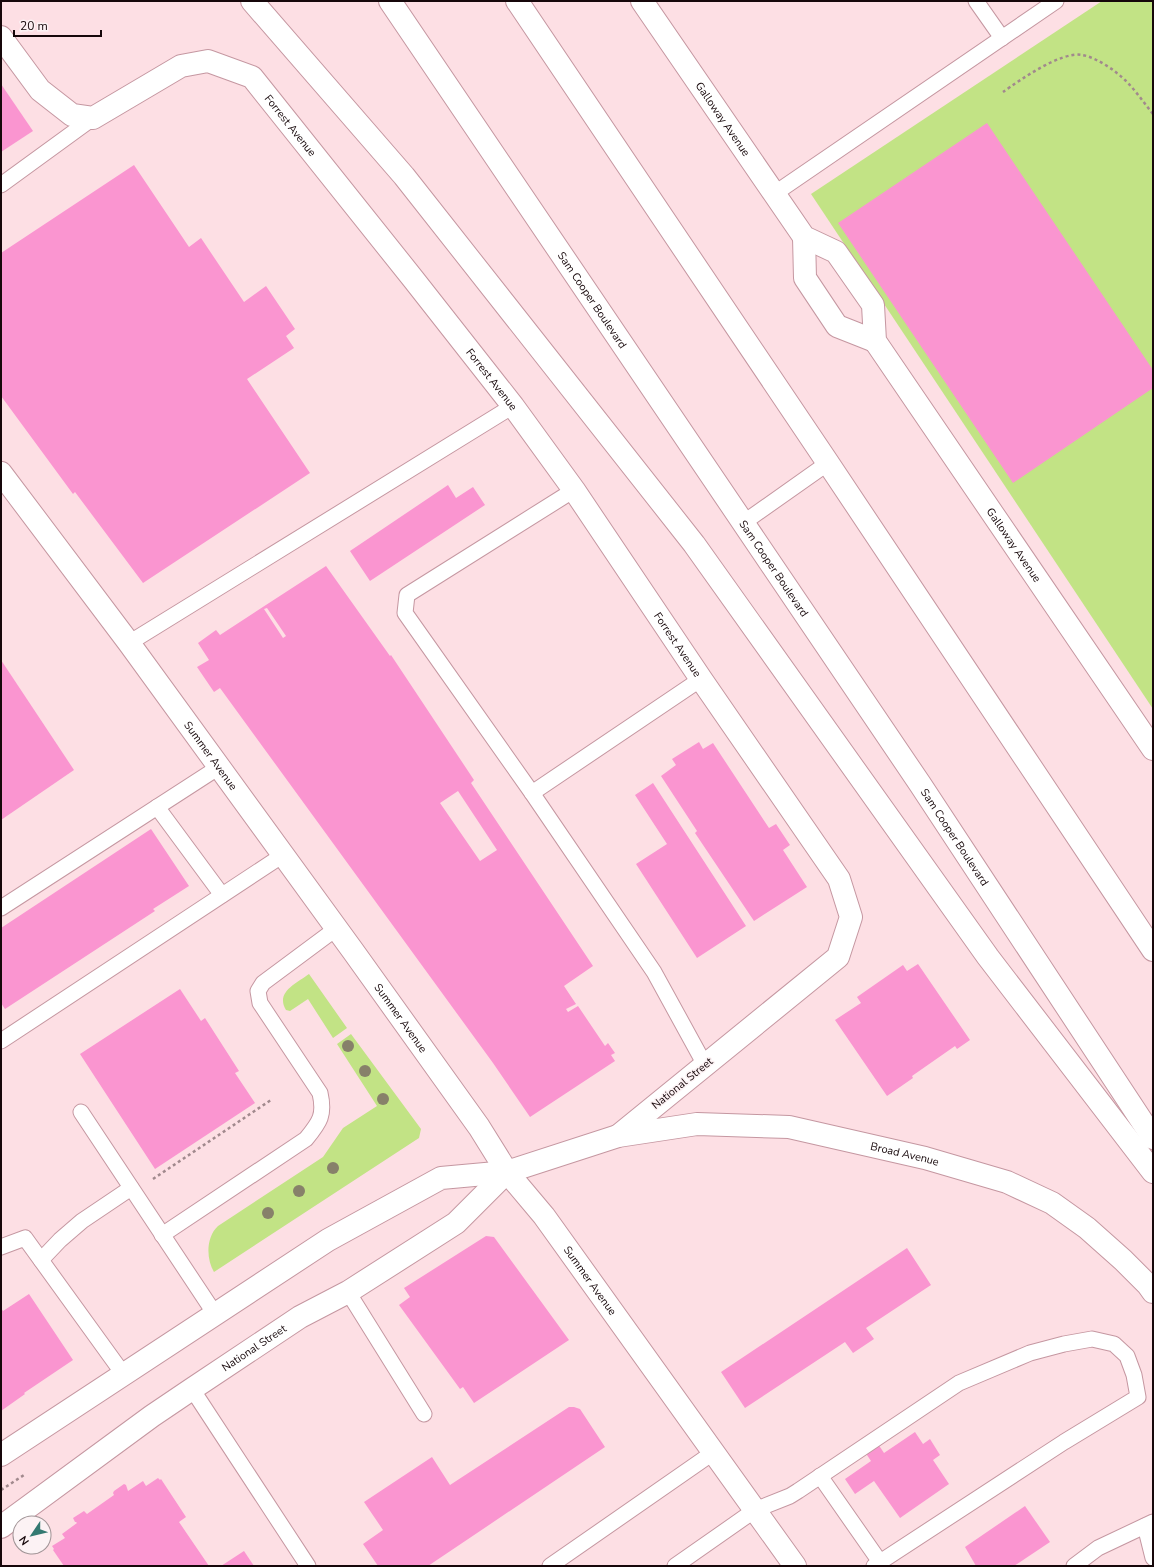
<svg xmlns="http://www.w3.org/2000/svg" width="1154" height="1567" font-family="'Nunito Sans',sans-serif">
<rect width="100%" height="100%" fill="#fddfe4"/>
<g fill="#c2e385">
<polygon points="1102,1 1153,1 1153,709 811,194"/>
<path d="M309,974L347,1028L333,1038L308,999L290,1011L286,1010C275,992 297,983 309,974Z"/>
<path d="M351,1034L421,1129L419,1138L214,1272C206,1259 206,1237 218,1226L323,1157L343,1128L377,1106L337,1044Z"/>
</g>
<g fill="#fa95d0" fill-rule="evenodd">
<polygon points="1,84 33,131 1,152"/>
<polygon points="987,123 1153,370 1153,388 1013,483 838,223"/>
<polygon points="134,165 189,247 201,238 244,302 266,286 295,329 286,336 294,348 247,379 310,473 143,583 75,492 73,494 1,396 1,253"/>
<polygon points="448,485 456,498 473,487 485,505 370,581 350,551"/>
<path d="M326,566L390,656L391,655L474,780L471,783L593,966L564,986L576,1004L566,1009L568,1012L578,1006L605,1046L608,1043L615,1053L611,1055L615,1061L530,1117L493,1063L220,688L214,692L197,667L209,660L198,643L216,630L220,635ZM267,608L286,636L283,638L264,609ZM458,791L497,850L480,861L440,803Z"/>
<polygon points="1,660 74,770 1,820"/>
<polygon points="699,742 703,749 713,743 769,828 776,824 790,845 783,850 807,887 754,921 695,833 697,831 661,776 676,765 672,759"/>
<polygon points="653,783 746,926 697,958 636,864 667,844 635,795"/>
<polygon points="151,829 189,886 153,909 155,911 5,1009 1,1003 1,928"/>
<polygon points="918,964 970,1040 957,1049 955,1046 912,1076 913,1078 887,1096 835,1020 861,1003 857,997 903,965 907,971"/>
<polygon points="180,989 201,1021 205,1018 239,1071 235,1073 255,1103 155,1169 80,1054"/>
<polygon points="486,1236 494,1237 569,1340 474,1403 463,1387 460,1389 399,1305 410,1297 404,1288"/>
<polygon points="907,1248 931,1285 866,1328 874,1339 853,1353 845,1342 745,1408 721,1372"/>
<polygon points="29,1294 73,1360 24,1393 25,1394 1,1411 1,1308 3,1311"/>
<polygon points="569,1407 574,1407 580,1409 605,1447 428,1566 378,1566 363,1544 383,1530 364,1502 432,1457 450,1485"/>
<polygon points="915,1432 923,1444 930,1439 940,1455 933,1460 949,1484 900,1518 874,1481 855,1494 845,1479 871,1461 865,1452 878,1444 884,1453"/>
<polygon points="158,1478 160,1480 161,1479 186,1517 179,1522 209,1566 64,1566 53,1550 54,1549 52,1546 65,1538 62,1534 77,1523 76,1522 75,1522 73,1518 84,1511 87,1514 114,1495 113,1493 114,1491 124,1484 126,1485 128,1491 143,1481 146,1486"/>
<polygon points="1025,1506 1050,1542 1014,1566 976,1566 965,1547"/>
<polygon points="244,1551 254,1566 221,1566"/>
</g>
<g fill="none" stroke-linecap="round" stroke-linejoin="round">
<defs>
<g id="lane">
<polyline points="976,1 1002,38"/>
<polyline points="1,185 93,118"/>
<polyline points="774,194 1056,1"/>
<polyline points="574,490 407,595 405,613 532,793 654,972 705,1065"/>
<polyline points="743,523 828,463"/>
<polyline points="129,643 513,406"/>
<polyline points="532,793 701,679"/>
<polyline points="157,807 222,895"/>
<polyline points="1,908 219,767"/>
<polyline points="1,1041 283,855"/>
<polyline points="81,1112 215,1314"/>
<path d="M162,1235L306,1139C320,1122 325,1115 320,1093L260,1003L258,991L263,983L337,928"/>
<polyline points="1,1247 25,1238 124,1375"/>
<polyline points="41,1260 60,1240 82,1221 131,1188"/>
<polyline points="348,1292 424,1414"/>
<polyline points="192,1389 308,1566"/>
<polyline points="820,1476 880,1562"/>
<polyline points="1145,1526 1153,1558"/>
<polyline points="550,1566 714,1452"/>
<polyline points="675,1566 755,1510 790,1496 798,1491 959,1383 1030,1353 1064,1344 1092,1339 1114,1344 1127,1356 1134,1375 1138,1397 1064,1442 874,1566"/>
<polyline points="1074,1566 1098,1548 1153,1522"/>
</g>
<g id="street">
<path id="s1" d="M642,1L804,237L836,252L873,305L875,341L1153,749"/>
<path id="s2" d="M1,37L40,90L72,115L93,118L181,66L208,61L252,77L414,280L513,406L574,490L701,679L839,879L851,917L838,957L618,1136"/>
<polyline points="804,237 805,278 837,326 875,341"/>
</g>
<g id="secondary">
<path id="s3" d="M1,1455L328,1240L441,1178L507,1172L618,1136L697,1124L789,1127L925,1158L1007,1182L1052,1203L1087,1228L1123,1260L1148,1285L1153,1292"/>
<path id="s4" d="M1,1527L152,1416L192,1389L300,1317L348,1292L456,1223L507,1172"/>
</g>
<g id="primary">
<path id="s5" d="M1,473L129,643L353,951L479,1127L507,1172L544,1216L795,1566"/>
</g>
<g id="highway">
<polyline points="252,1 404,176 694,544 988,957 1153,1172"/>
<path id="s6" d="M390,1L920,784L1153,1138"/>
<polyline points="517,1 828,463 1153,950"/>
</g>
</defs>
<use href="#lane" stroke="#c597a1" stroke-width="17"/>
<use href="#street" stroke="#c597a1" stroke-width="24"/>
<use href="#secondary" stroke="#c597a1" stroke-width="24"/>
<use href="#primary" stroke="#c597a1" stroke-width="24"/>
<use href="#highway" stroke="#c597a1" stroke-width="24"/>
<g stroke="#a1898d" stroke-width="2.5" stroke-dasharray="3 3" stroke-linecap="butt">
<path d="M1003,92C1020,80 1061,51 1082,55C1096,57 1116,71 1126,81C1136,91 1144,103 1153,114"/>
<polyline points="153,1179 271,1100"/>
<polyline points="1,1490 24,1475"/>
</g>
<use href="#lane" stroke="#fff" stroke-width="15"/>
<use href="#street" stroke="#fff" stroke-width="22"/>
<use href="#secondary" stroke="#fff" stroke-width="22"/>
<use href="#primary" stroke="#fff" stroke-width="22"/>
<use href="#highway" stroke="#fff" stroke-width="22"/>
</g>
<g fill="#87816a">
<circle cx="348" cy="1046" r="6"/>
<circle cx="365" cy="1071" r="6"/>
<circle cx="383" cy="1099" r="6"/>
<circle cx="333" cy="1168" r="6"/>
<circle cx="299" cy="1191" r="6"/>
<circle cx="268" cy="1213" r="6"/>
</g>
<g text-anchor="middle" stroke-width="3" stroke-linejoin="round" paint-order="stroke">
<g font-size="11" fill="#16070a" stroke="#fcf2f4">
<text dy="4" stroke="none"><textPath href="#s1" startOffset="143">Galloway Avenue</textPath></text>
<text dy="4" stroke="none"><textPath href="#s2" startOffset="366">Forrest Avenue</textPath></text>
<text dy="4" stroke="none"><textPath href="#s6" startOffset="361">Sam Cooper Boulevard</textPath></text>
<text dy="4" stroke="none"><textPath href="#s2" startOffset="690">Forrest Avenue</textPath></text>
<text dy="4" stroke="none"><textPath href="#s1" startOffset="669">Galloway Avenue</textPath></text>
<text dy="4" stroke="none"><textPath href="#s6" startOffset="685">Sam Cooper Boulevard</textPath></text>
<text dy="4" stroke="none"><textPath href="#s2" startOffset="1014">Forrest Avenue</textPath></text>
<text dy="4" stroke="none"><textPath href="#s5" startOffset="352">Summer Avenue</textPath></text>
<text dy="4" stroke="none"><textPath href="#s6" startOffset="1009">Sam Cooper Boulevard</textPath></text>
<text dy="4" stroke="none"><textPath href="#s5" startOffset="676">Summer Avenue</textPath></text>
<text transform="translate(682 1083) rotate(-39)" y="4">National Street</text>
<text dy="4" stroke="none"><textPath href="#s3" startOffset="994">Broad Avenue</textPath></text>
<text dy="4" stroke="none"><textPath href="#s5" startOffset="1000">Summer Avenue</textPath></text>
<text dy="4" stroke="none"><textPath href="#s4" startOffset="310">National Street</textPath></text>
</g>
</g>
<rect width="1154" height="1567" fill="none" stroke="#16070a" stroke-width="4"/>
<g transform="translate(32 1535) rotate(235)"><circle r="19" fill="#fcf2f4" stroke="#a09496"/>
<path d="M0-3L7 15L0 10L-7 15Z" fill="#337971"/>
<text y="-6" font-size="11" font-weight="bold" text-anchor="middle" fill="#16070a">N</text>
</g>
<path d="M14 30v6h87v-6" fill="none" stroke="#16070a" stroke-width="2"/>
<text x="20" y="30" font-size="12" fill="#16070a" stroke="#fcf2f4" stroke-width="3" paint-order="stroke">20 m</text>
</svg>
